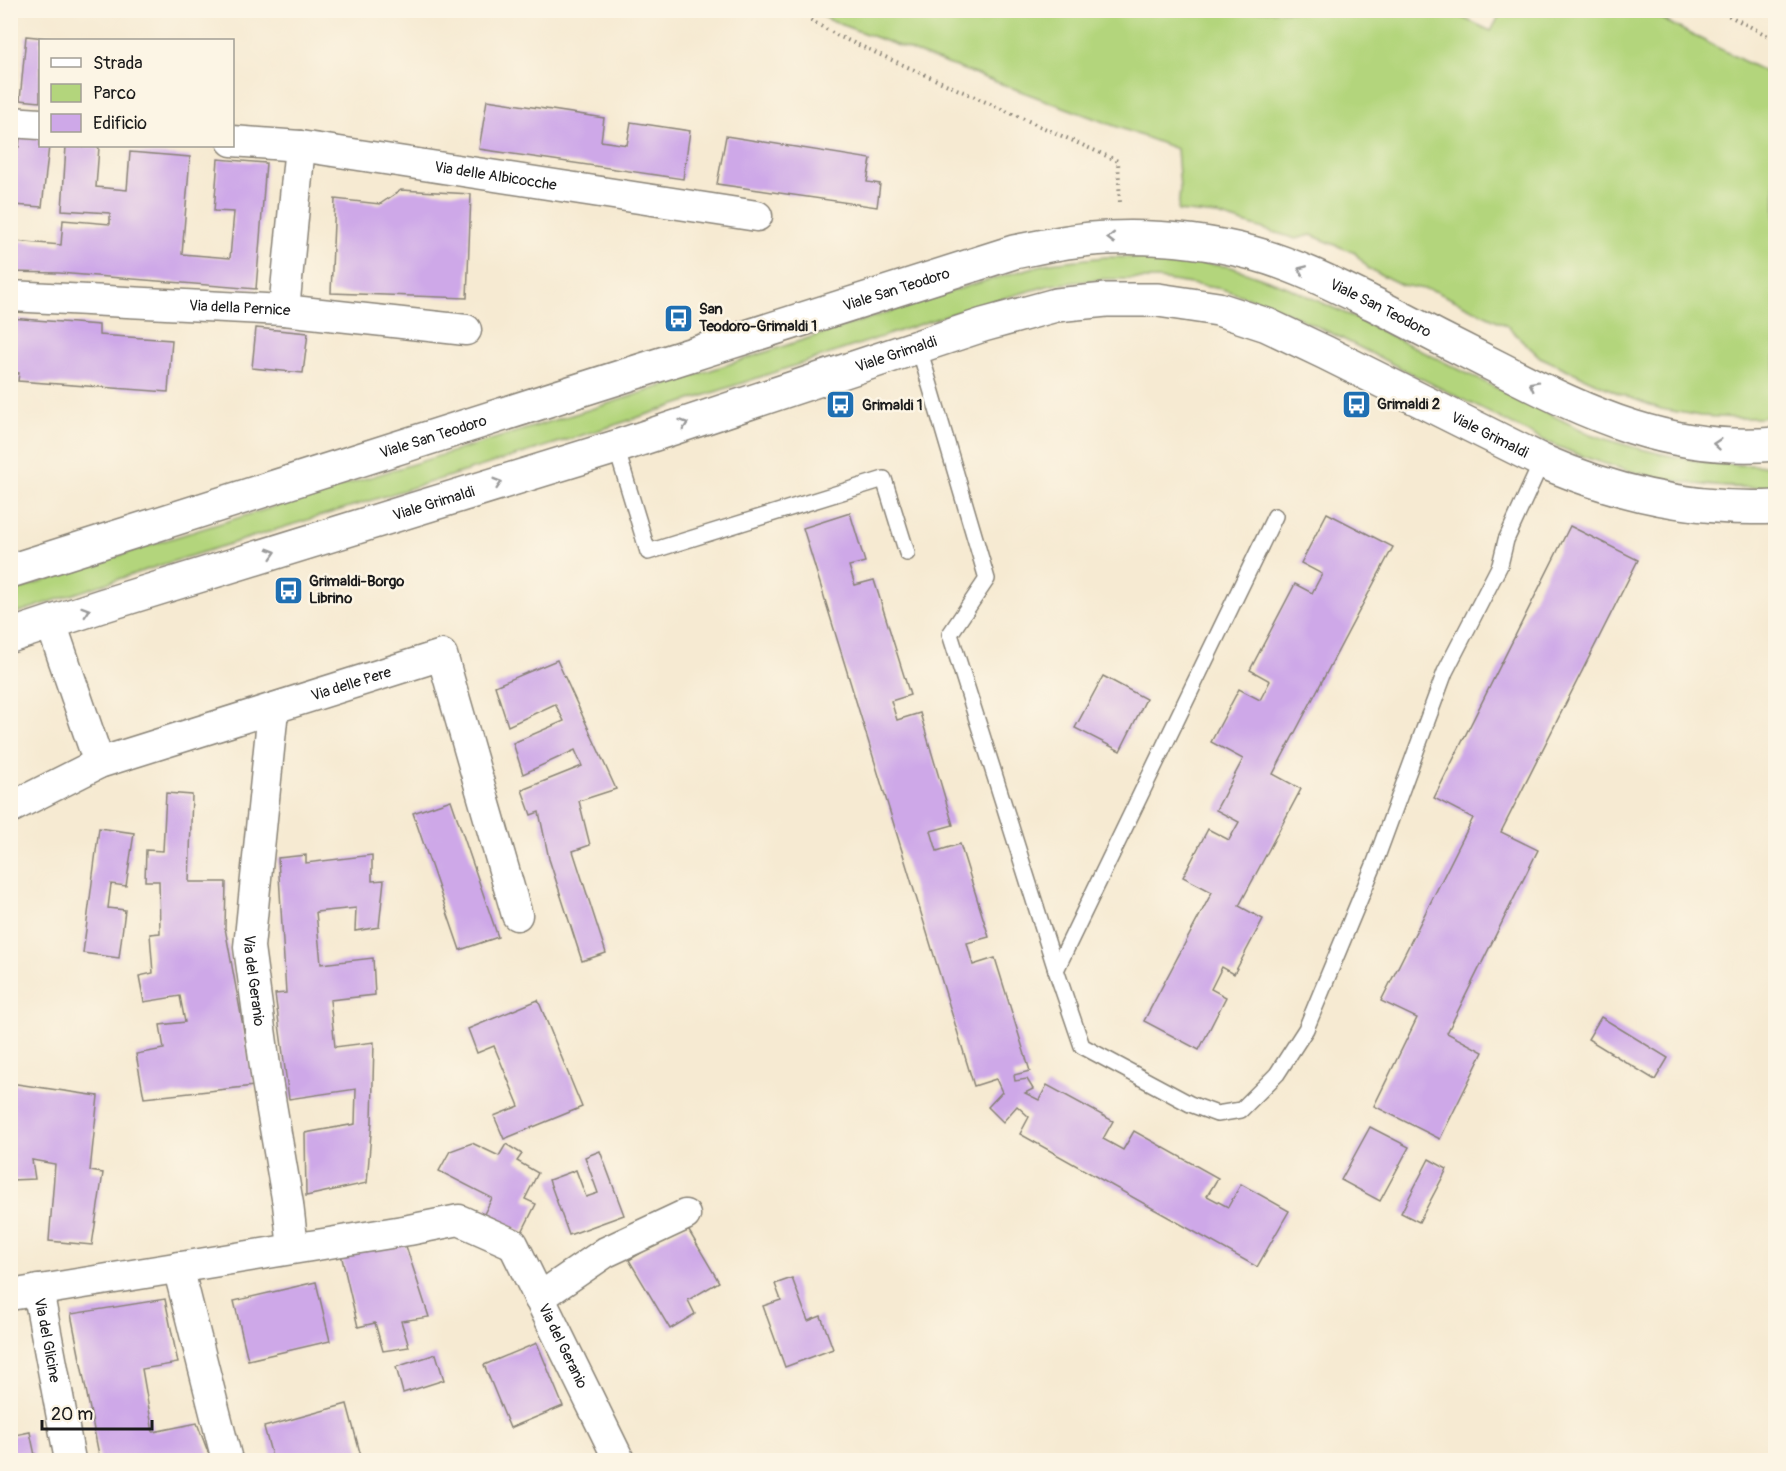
<svg xmlns="http://www.w3.org/2000/svg" width="1786" height="1471" font-family="Pangolin,sans-serif">
<rect width="100%" height="100%" fill="#fcf5e5"/>
<filter id="ink" filterUnits="userSpaceOnUse"><feTurbulence type="fractalNoise" baseFrequency=".0167" numOctaves="2"/><feDisplacementMap in="SourceGraphic" scale="12" xChannelSelector="R" yChannelSelector="G"/><feConvolveMatrix kernelMatrix="1 2 1 2 8 2 1 2 1" color-interpolation-filters="sRGB"/></filter>
<filter id="wash" filterUnits="userSpaceOnUse"><feTurbulence type="fractalNoise" baseFrequency=".008" numOctaves="4" result="noise"/><feDisplacementMap in="SourceGraphic" scale="24" xChannelSelector="R" yChannelSelector="G"/><feGaussianBlur stdDeviation="1.35" result="paint"/><feColorMatrix in="noise" values="0 0 0 0 0 0 0 0 0 0 0 0 0 0 0 0 0 1.4 0 .05"/><feComposite in="paint" operator="in"/></filter>
<g filter="url(#wash)">
<rect width="100%" height="100%" fill="#f6ead2"/>
<g fill="#b3d57c" stroke="#68784c" stroke-width="1.5">
<polygon points="1448,11 1491,31 1502,11 1646,11 1775,77 1775,412 1762,418 1739,418 1700,416 1661,409 1620,394 1540,357 1506,325 1435,291 1402,285 1369,269 1355,253 1311,235 1296,239 1218,215 1178,211 1180,189 1177,149 834,22 827,19 819,11"/>
<path d="M1106,257L1165,258L1231,267L1285,286L1347,314L1590,434C1650,454 1712,468 1775,465V487C1697,491 1621,474 1549,443L1333,334L1273,306L1222,289L1159,279H1104L1051,285L975,306L609,427L155,567L11,615V592L150,545L604,405L971,285L1049,263Z"/>
</g>
<g id="blocks">
<g fill="#cea8e8">
<polygon points="26,36 56,39 56,40 40,40 40,102 20,100"/>
<polygon points="487,100 604,118 601,141 627,145 631,122 690,131 683,179 479,149"/>
<polygon points="20,136 40,138 40,146 49,146 42,207 13,205 14,192 10,192 10,146 19,147"/>
<polygon points="726,136 871,159 867,182 880,184 877,207 717,184"/>
<polygon points="66,146 99,147 96,187 127,190 130,152 190,157 182,254 230,258 234,212 214,211 218,159 266,163 256,289 59,273 10,272 10,224 15,224 14,241 61,245 63,220 110,224 110,213 62,210"/>
<polygon points="401,190 471,194 467,298 331,293 335,199 380,204"/>
<polygon points="10,318 99,325 99,335 172,340 168,392 18,381 19,373 10,372"/>
<polygon points="256,328 308,333 303,373 252,368"/>
<polygon points="850,513 865,562 849,566 855,585 874,580 910,695 891,701 897,720 920,713 953,825 931,831 937,851 960,844 989,937 967,943 973,965 995,958 1030,1071 1014,1075 1015,1081 1027,1079 1033,1089 1025,1093 1039,1100 1047,1085 1113,1121 1103,1139 1123,1150 1134,1131 1218,1178 1207,1196 1228,1207 1241,1184 1289,1211 1257,1267 1020,1134 1029,1117 1017,1106 1003,1122 988,1107 1002,1092 996,1079 974,1086 803,528"/>
<polygon points="1327,513 1393,547 1273,774 1301,789 1239,906 1263,919 1234,974 1222,967 1211,989 1226,997 1199,1050 1144,1021 1212,892 1183,877 1208,829 1229,840 1239,822 1216,810 1243,759 1211,742 1239,689 1260,700 1270,681 1250,670 1295,584 1312,593 1322,574 1301,563"/>
<polygon points="1570,526 1638,560 1501,832 1538,850 1447,1033 1483,1052 1440,1139 1374,1106 1417,1018 1381,1001 1473,818 1434,798"/>
<polygon points="557,660 616,789 579,801 590,845 573,851 606,953 582,961 549,859 539,812 531,815 522,790 582,766 575,750 523,774 513,743 564,721 555,704 508,726 495,686"/>
<polygon points="1103,676 1146,699 1120,751 1075,728"/>
<polygon points="166,793 192,795 189,882 226,882 225,928 254,1086 144,1098 136,1054 164,1049 160,1025 185,1022 180,996 144,1002 139,976 153,973 150,934 160,933 159,881 145,881 146,850 163,851"/>
<polygon points="451,800 498,937 460,950 413,813"/>
<polygon points="99,828 134,833 126,886 111,884 108,908 125,910 119,958 83,953"/>
<polygon points="306,855 306,863 372,855 372,881 384,880 379,927 355,931 356,908 316,912 321,964 373,958 375,995 330,1000 335,1047 374,1042 372,1121 367,1183 306,1196 305,1133 355,1124 356,1089 289,1099 275,994 286,993 278,858"/>
<polygon points="538,1000 582,1107 504,1139 494,1116 519,1106 494,1046 477,1053 468,1029"/>
<polygon points="1601,1017 1668,1058 1655,1080 1588,1039"/>
<polygon points="10,1083 98,1096 90,1171 103,1173 92,1245 49,1241 55,1164 32,1160 35,1179 11,1180"/>
<polygon points="1370,1127 1409,1147 1380,1201 1341,1180"/>
<polygon points="472,1143 499,1156 506,1144 522,1154 517,1161 538,1173 525,1199 536,1204 522,1232 484,1214 492,1198 439,1171 450,1151"/>
<polygon points="600,1151 624,1215 569,1235 549,1180 576,1170 586,1197 598,1193 585,1157"/>
<polygon points="1429,1159 1447,1169 1419,1222 1401,1213"/>
<polygon points="686,1226 719,1282 688,1300 695,1314 670,1329 629,1260"/>
<polygon points="405,1243 429,1317 401,1321 409,1347 383,1351 375,1323 358,1327 341,1254"/>
<polygon points="792,1278 808,1321 821,1316 833,1349 785,1367 763,1306 781,1300 775,1284"/>
<polygon points="316,1282 330,1341 248,1360 234,1301"/>
<polygon points="165,1299 178,1363 142,1369 153,1432 197,1423 211,1460 100,1460 71,1314"/>
<polygon points="537,1343 563,1406 510,1428 484,1365"/>
<polygon points="436,1354 444,1380 403,1393 396,1367"/>
<polygon points="347,1404 362,1460 273,1460 264,1427"/>
<polygon points="30,1432 36,1460 10,1460 10,1436"/>
</g>
</g>
</g>
<g filter="url(#ink)">
<use href="#blocks" fill-opacity="0" stroke="#898377" stroke-width="1.5"/>
<g fill="none" stroke-linecap="round" stroke-linejoin="round">
<defs>
<g id="lane">
<polyline points="919,348 987,579 950,634 1056,970 1082,1046 1190,1104 1217,1114 1241,1110 1277,1074 1306,1029 1374,865 1445,672 1500,565 1506,540 1542,461"/>
<polyline points="616,447 648,552 884,479 907,553"/>
<polyline points="1056,970 1275,516"/>
</g>
<g id="street">
<polyline points="10,122 40,124"/>
<path id="s1" d="M232,141L300,146L757,216"/>
<path id="s2" d="M10,296L284,310L466,330"/>
<polyline points="284,310 300,146"/>
<polyline points="51,623 99,763"/>
<path id="s3" d="M273,710L249,947L267,1081L288,1204L293,1248"/>
<path id="s4" d="M10,808L99,763L442,655L517,915"/>
<polyline points="178,1267 227,1460"/>
<path id="s5" d="M38,1290L70,1460"/>
<path id="s6" d="M10,1295L409,1230L459,1220L513,1244L619,1460"/>
<polyline points="539,1298 606,1252 685,1215"/>
</g>
<g id="secondary">
<path id="s7" d="M10,571L1014,252C1045,246 1076,239 1108,238C1156,236 1206,241 1252,253C1296,265 1337,286 1378,306C1418,327 1459,348 1499,368C1590,415 1671,453 1776,444"/>
<path id="s8" d="M10,636L101,606L616,447L983,325L1056,305L1106,300H1158L1218,309L1267,325L1326,353L1542,461C1617,494 1693,511 1776,507"/>
</g>
</defs>
<use href="#lane" stroke="#898377" stroke-width="18"/>
<use href="#street" stroke="#898377" stroke-width="33"/>
<use href="#secondary" stroke="#898377" stroke-width="36"/>
<g stroke="#898377" stroke-width="4" stroke-dasharray="1.5 4.5" stroke-linecap="butt">
<polyline points="804,10 809,19 836,35 1118,161 1120,203"/>
<polyline points="1718,10 1776,40"/>
</g>
<use href="#lane" stroke="#fff" stroke-width="15"/>
<use href="#street" stroke="#fff" stroke-width="30"/>
<use href="#secondary" stroke="#fff" stroke-width="33"/>
</g>
<defs><path id="oneway-chevron" d="M-2-3.5L2.5 0L-2 3.5" fill="none" stroke-width="1.6" stroke-linecap="round" stroke-linejoin="round" transform="scale(1.5)"/></defs>
<g stroke="#999">
<use href="#oneway-chevron" transform="translate(1111 238) rotate(179)"/>
<use href="#oneway-chevron" transform="translate(1302 270) rotate(-157)"/>
<use href="#oneway-chevron" transform="translate(1533 385) rotate(-153)"/>
<use href="#oneway-chevron" transform="translate(684 424) rotate(-18)"/>
<use href="#oneway-chevron" transform="translate(1717 444) rotate(-175)"/>
<use href="#oneway-chevron" transform="translate(498 483) rotate(-17)"/>
<use href="#oneway-chevron" transform="translate(272 553) rotate(-17)"/>
<use href="#oneway-chevron" transform="translate(86 611) rotate(-18)"/>
</g>
</g>
<defs>
<symbol id="bus-square" viewBox="-11 -11 22 22"><rect x="-9" y="-9" width="18" height="18" rx="4" fill="#1f6fb2" stroke="#fcf5e5"/><path d="M-5-6H5V4H4V6H2V4H-2V6H-4V4H-5ZM-3.5-4V0h7V-4ZM-3.5 1.2v1.5H-2V1.2ZM2 1.2v1.5H3.5V1.2Z" fill="#fff"/></symbol>
</defs>
<g fill-rule="evenodd">
<use href="#bus-square" x="662" y="302" width="33" height="33"/>
<use href="#bus-square" x="1340" y="388" width="33" height="33"/>
<use href="#bus-square" x="824" y="388" width="33" height="33"/>
<use href="#bus-square" x="272" y="574" width="33" height="33"/>
</g>
<g text-anchor="middle" stroke-width="5" stroke-linejoin="round" paint-order="stroke">
<g font-size="15" fill="#1c1c1c" stroke="#fcf5e5">
<text dy="5" stroke="none"><textPath href="#s1" startOffset="266">Via delle Albicocche</textPath></text>
<text dy="5" stroke="none"><textPath href="#s7" startOffset="930">Viale San Teodoro</textPath></text>
<text dy="5" stroke="none"><textPath href="#s2" startOffset="230">Via della Pernice</textPath></text>
<text dy="5" stroke="none"><textPath href="#s7" startOffset="1434">Viale San Teodoro</textPath></text>
<text dy="5" stroke="none"><textPath href="#s8" startOffset="930">Viale Grimaldi</textPath></text>
<text dy="5" stroke="none"><textPath href="#s8" startOffset="1560">Viale Grimaldi</textPath></text>
<text dy="5" stroke="none"><textPath href="#s7" startOffset="444">Viale San Teodoro</textPath></text>
<text dy="5" stroke="none"><textPath href="#s8" startOffset="444">Viale Grimaldi</textPath></text>
<text dy="5" stroke="none"><textPath href="#s4" startOffset="364">Via delle Pere</textPath></text>
<text dy="5" stroke="none"><textPath href="#s3" startOffset="272">Via del Geranio</textPath></text>
<text dy="5" stroke="none"><textPath href="#s5" startOffset="51">Via del Glicine</textPath></text>
<text dy="5" stroke="none"><textPath href="#s6" startOffset="628">Via del Geranio</textPath></text>
</g>
<g font-size="15" font-weight="bold" fill="#1c1c1c" stroke="#fcf5e5" text-anchor="start">
<text x="699" y="314">San<tspan x="699" dy="17">Teodoro-Grimaldi 1</tspan></text>
<text x="1377" y="409">Grimaldi 2</text>
<text x="862" y="410">Grimaldi 1</text>
<text x="309" y="586">Grimaldi-Borgo<tspan x="309" dy="17">Librino</tspan></text>
</g>
</g>
<rect width="1786" height="1471" fill="none" stroke="#fcf5e5" stroke-width="36"/>
<rect x="39" y="39" width="195" height="108" fill="#fcf5e5" stroke="#a29e95" stroke-width="1.5"/>
<rect x="51" y="58" width="30" height="9" fill="#ffffff" stroke="#a29e95" stroke-width="1.5"/>
<text x="93" y="69" font-size="18" fill="#1c1c1c">Strada</text>
<rect x="51" y="84" width="30" height="18" fill="#b3d57c" stroke="#a29e95" stroke-width="1.5"/>
<text x="93" y="99" font-size="18" fill="#1c1c1c">Parco</text>
<rect x="51" y="114" width="30" height="18" fill="#cea8e8" stroke="#a29e95" stroke-width="1.5"/>
<text x="93" y="129" font-size="18" fill="#1c1c1c">Edificio</text>
<path d="M42 1420v9h110v-9" fill="none" stroke="#1c1c1c" stroke-width="3"/>
<text x="51" y="1420" font-size="18" fill="#1c1c1c" stroke="#fcf5e5" stroke-width="4.5" paint-order="stroke">20 m</text>
</svg>
